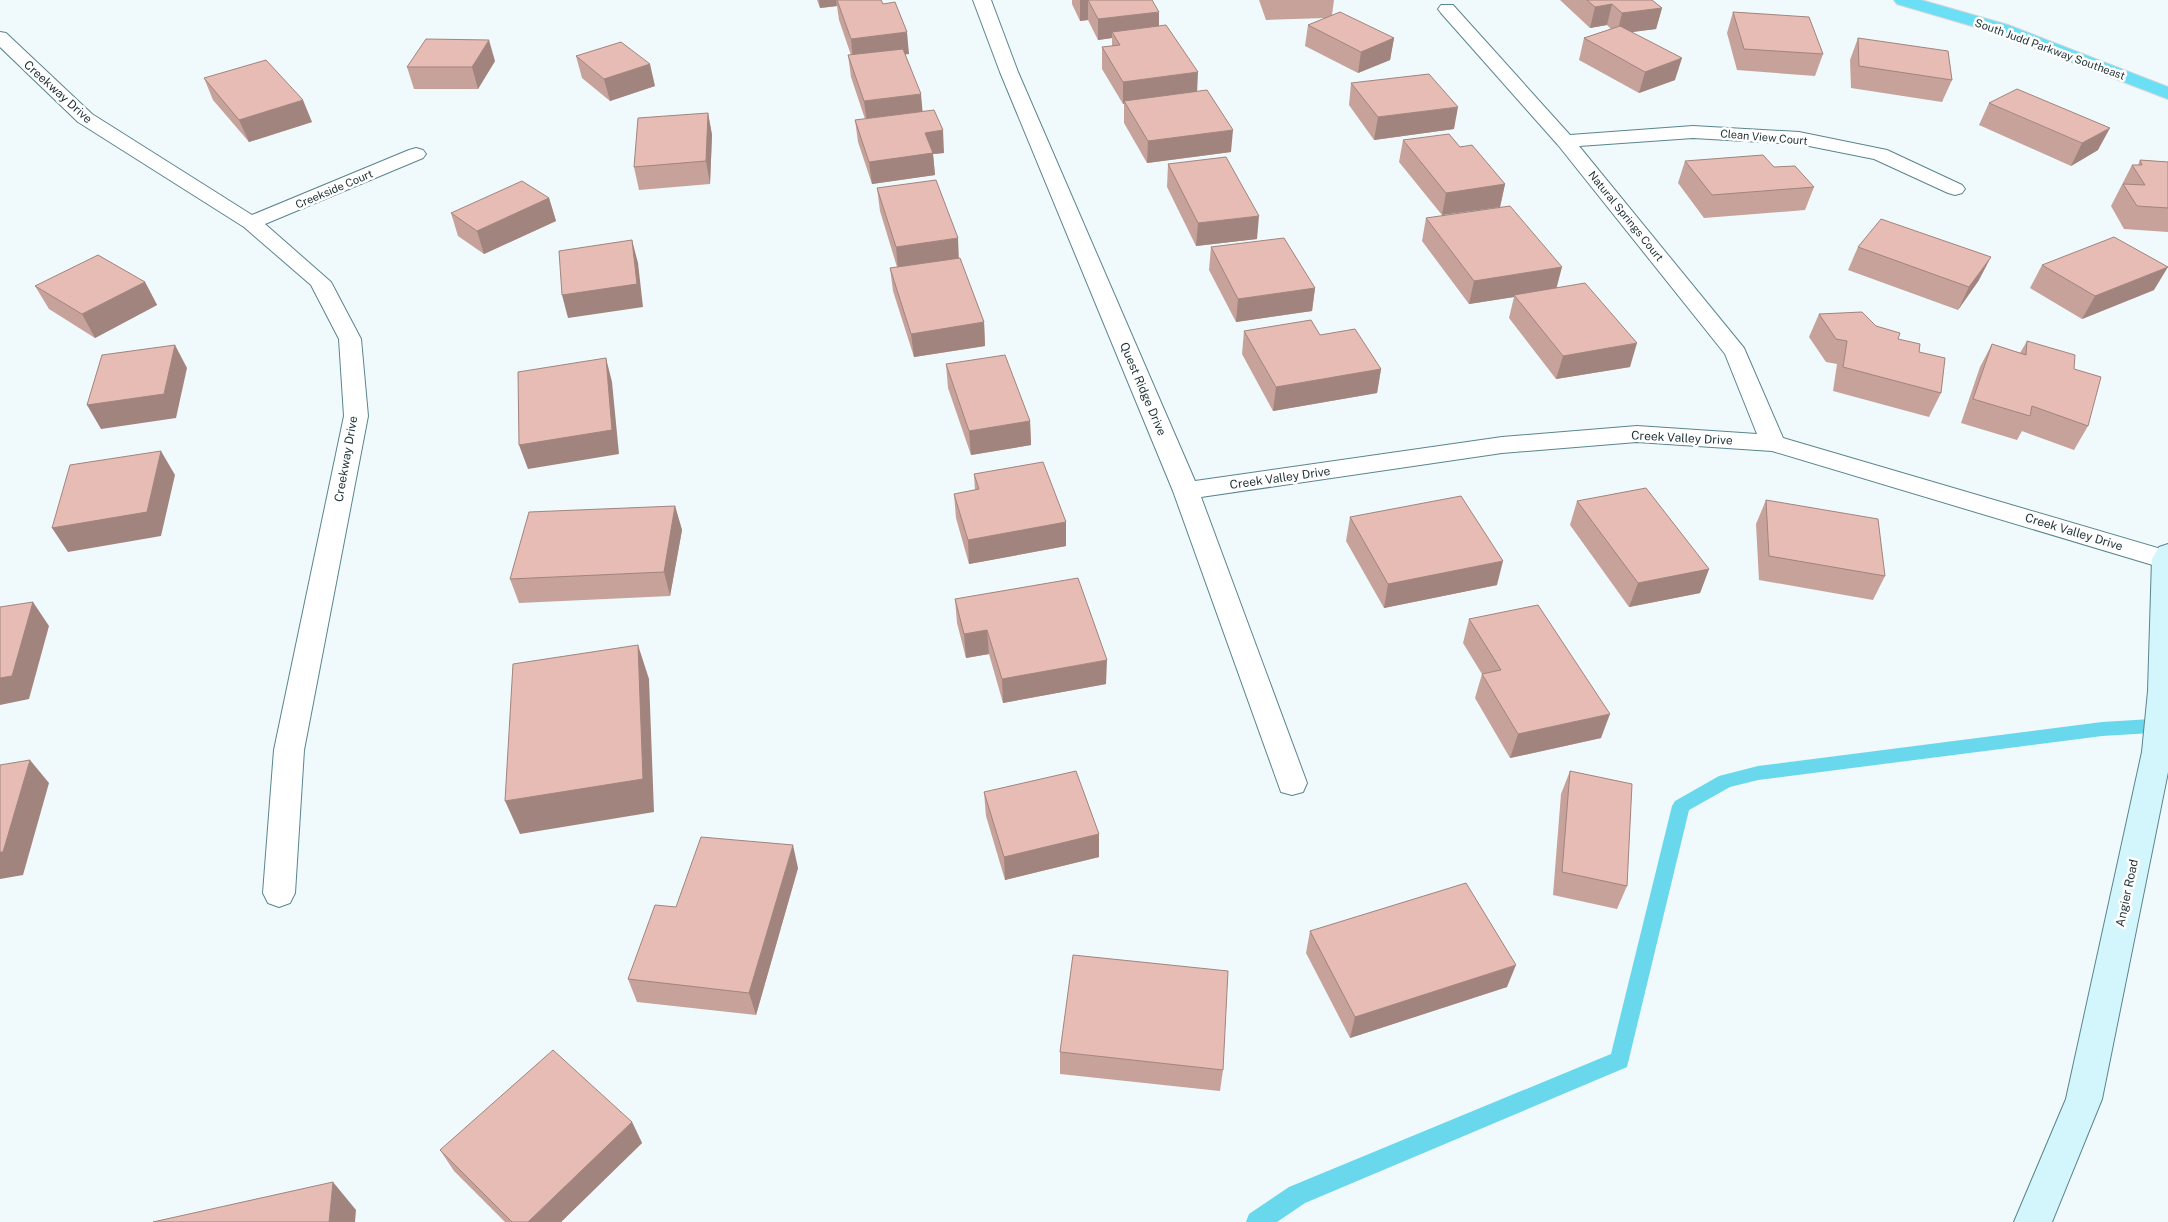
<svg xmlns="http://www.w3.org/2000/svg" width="2168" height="1222" font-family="'Public Sans',sans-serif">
<rect width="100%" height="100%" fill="#f0f9fb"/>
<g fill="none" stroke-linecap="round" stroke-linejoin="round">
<polygon fill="#69d7ec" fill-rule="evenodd" points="2168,718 2168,732 2102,736 1758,780 1730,787 1689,810 1627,1067 1305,1203 1277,1222 1246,1222 1249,1214 1289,1187 1611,1054 1672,806 1675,801 1719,776 1758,766 2102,722"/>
<defs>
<g id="street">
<polygon points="973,0 991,0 1018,72 1195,481 1502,437 1637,426 1757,434 1725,354 1558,145 1441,13 1438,9 1441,5 1453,5 1570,135 1693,126 1799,132 1887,150 1962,185 1965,189 1962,193 1955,195 1948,193 1874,159 1799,144 1693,138 1579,146 1744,348 1783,438 2168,551 2168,567 2156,566 1772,451 1637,442 1502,453 1201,497 1307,783 1303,792 1292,795 1281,792 1173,491 1000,72"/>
<polygon points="0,32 6,33 92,114 252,215 409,150 416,148 423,150 426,154 423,158 265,224 331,282 361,339 368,416 304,750 295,893 290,903 279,907 268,903 263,893 274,750 344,416 339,339 311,285 244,227 78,122 0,47"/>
</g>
<polygon id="secondary" points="2168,544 2168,772 2102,1099 2052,1222 2014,1222 2066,1099 2142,752 2148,691 2152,559 2159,547"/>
<polygon id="highway" points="1894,0 1921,0 2008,25 2168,87 2168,99 1996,33 1897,4"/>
</defs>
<use href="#street" stroke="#5a858f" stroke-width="2"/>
<use href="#secondary" stroke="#5a858f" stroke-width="2"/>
<use href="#highway" stroke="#d2d6d7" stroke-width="2"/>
<use href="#street" fill="#fff" fill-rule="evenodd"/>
<use href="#secondary" fill="#d3f5fc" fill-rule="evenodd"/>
<use href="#highway" fill="#6bdff6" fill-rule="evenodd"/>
</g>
<g fill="#c6a29b">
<polygon points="817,0 881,0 909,54 905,54 922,111 944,153 933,154 935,175 872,184 858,142 855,120 865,119 851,77 848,55 851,55 839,20 837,6 820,8"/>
<polygon points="1072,0 1152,0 1159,26 1197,91 1231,152 1147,163 1124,123 1124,104 1123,104 1102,69 1102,47 1112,46 1112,38 1098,40 1088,20 1080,21 1072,4"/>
<polygon points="1259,0 1334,0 1332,15 1394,38 1390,60 1358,73 1305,46 1308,25 1325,18 1266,20"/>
<polygon points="1560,0 1652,0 1662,8 1656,29 1631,32 1675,80 1639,93 1579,60 1584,38 1611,29 1607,25 1590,28"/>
<polygon points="1733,12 1823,54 1815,76 1737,70 1727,33"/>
<polygon points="1858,38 1952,80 1942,102 1851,88 1850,60"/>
<polygon points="576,56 655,86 610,101 582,78"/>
<polygon points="495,61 478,89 414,89 407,67"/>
<polygon points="204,78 312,122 249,142 213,100"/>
<polygon points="1351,83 1454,129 1374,140 1349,105"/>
<polygon points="1989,103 2098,150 2071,166 1979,125"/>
<polygon points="708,113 712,135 710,184 639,190 634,167"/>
<polygon points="1403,140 1460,147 1505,184 1500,207 1442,215 1399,162"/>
<polygon points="2140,160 2168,162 2168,232 2124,229 2111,206 2132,165 2138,165"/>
<polygon points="1685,161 1814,187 1805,210 1704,218 1678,183"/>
<polygon points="1168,164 1257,239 1196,246 1167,187"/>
<polygon points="877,188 959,258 984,322 985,346 914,357 893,291 890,268 897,267 880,211"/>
<polygon points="549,198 556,221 484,254 458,236 451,213"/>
<polygon points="1426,218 1556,288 1630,367 1556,379 1509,318 1514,297 1469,304 1422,241"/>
<polygon points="1211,247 1315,288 1312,311 1236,322 1209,270"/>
<polygon points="1858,247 1979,280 1958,310 1848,270"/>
<polygon points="2042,265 2154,290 2082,319 2030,288"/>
<polygon points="145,282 157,305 95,338 49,309 35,286"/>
<polygon points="1819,314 1876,326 1919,352 1941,393 1929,417 1833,391 1837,364 1826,362 1809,337"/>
<polygon points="1244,331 1320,335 1381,369 1377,393 1273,411 1242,354"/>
<polygon points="2027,341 2074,369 2088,426 2074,450 2022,431 2017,440 1961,423 1980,367 1992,344 2020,353"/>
<polygon points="946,364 1030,421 1031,445 971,455 948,388"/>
<polygon points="974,474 1066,522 1066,546 969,564 956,518 954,494 975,490"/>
<polygon points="1766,500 1885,576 1873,600 1759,580 1756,524"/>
<polygon points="1577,501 1709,569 1700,593 1629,607 1570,525"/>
<polygon points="675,506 682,530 670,596 519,603 510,579"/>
<polygon points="1350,517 1497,585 1384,608 1346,541"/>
<polygon points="955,599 1106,684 1003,703 989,654 966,658 957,623"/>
<polygon points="1469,619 1601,738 1510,758 1475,698 1482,674 1463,643"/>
<polygon points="1570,771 1627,886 1617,909 1553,895 1561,794"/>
<polygon points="984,792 1099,834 1099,857 1005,880 986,816"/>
<polygon points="798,868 756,1015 637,1002 628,979 676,907"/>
<polygon points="1310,931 1507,987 1350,1038 1306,953"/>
<polygon points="1060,1052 1223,1070 1220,1091 1060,1074"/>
<polygon points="632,1122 642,1143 561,1222 505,1222 454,1171 440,1150"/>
</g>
<g fill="#a1847e">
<polygon points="819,0 836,0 837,6 820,8"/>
<polygon points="1080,0 1088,0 1088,20 1080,21"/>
<polygon points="1612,4 1607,25 1590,28 1595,7"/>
<polygon points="1662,8 1656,29 1617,34 1622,13"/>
<polygon points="1159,12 1159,33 1112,32 1112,38 1098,40 1098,19"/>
<polygon points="907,32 909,54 853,61 851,39"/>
<polygon points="1394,38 1390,60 1358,73 1361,52"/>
<polygon points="489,40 495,61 478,89 472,67"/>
<polygon points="1682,58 1675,80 1639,93 1645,72"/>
<polygon points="650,64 655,86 610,101 604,79"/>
<polygon points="1198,72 1197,94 1124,101 1124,104 1123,104 1123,82"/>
<polygon points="921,94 923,116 867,123 864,101"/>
<polygon points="303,100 312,122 249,142 239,120"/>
<polygon points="1458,107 1454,129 1374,140 1378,117"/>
<polygon points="708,113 712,135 710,184 706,161"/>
<polygon points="2110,128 2098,150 2071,166 2082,143"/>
<polygon points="943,130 944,153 933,154 935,175 872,184 869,162 925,133"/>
<polygon points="1233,130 1231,152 1147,163 1148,141"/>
<polygon points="1505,184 1500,207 1442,215 1446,193"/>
<polygon points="549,198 556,221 484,254 477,231"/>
<polygon points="1259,216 1257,239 1196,246 1198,223"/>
<polygon points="958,238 959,261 898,270 896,247"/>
<polygon points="632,240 638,263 643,307 568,318 562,295"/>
<polygon points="1991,257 1979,280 1958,310 1969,287"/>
<polygon points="1562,267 1556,290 1514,295 1514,297 1469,304 1474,281"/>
<polygon points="2168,267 2154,290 2082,319 2095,296"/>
<polygon points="145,282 157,305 95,338 82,314"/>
<polygon points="1315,288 1312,311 1236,322 1238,299"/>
<polygon points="984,322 985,346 914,357 911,334"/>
<polygon points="1637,343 1630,367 1556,379 1563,356"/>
<polygon points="175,345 187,368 176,418 101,429 87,405"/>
<polygon points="606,358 612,382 619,454 528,469 519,445"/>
<polygon points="1381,369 1377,393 1273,411 1276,387"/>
<polygon points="1030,421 1031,445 971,455 969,431"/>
<polygon points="161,451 175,475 161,536 68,552 52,528"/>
<polygon points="675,506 682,530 670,596 664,572"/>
<polygon points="1066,522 1066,546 969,564 968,540"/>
<polygon points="1503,561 1497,585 1384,608 1388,584"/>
<polygon points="1709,569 1700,593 1629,607 1638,583"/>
<polygon points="33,602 49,626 29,699 0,705 0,678"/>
<polygon points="987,630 989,654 966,658 964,634"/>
<polygon points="638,645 649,679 654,812 520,834 505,801"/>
<polygon points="1107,660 1106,684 1003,703 1002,679"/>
<polygon points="1610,714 1601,738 1510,758 1518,734"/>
<polygon points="30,760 49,783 23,875 0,879 0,852"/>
<polygon points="1099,834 1099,857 1005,880 1004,857"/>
<polygon points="793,845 798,868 756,1015 749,993"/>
<polygon points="1516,965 1507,987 1350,1038 1355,1017"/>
<polygon points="632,1122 642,1143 561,1222 528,1222"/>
<polygon points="333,1182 356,1210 355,1222 329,1222"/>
</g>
<g fill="#e6bcb4" stroke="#a1847e">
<polygon points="837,0 881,0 883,4 895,2 907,32 851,39"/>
<polygon points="1088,0 1152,0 1159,12 1098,19"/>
<polygon points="1587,0 1652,0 1662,8 1622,13 1612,4 1595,7"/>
<polygon points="1340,12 1394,38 1361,52 1308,25"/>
<polygon points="1733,12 1809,17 1823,54 1744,49"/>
<polygon points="1166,25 1198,72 1123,82 1102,47 1120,45 1112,32"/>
<polygon points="1620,26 1682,58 1645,72 1584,38"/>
<polygon points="1858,38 1948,51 1952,80 1859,66"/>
<polygon points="426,39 489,40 472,67 407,67"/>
<polygon points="621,42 650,64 604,79 576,56"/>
<polygon points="903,49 921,94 864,101 848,55"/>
<polygon points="266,60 303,100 239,120 204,78"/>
<polygon points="1429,74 1458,107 1378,117 1351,83"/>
<polygon points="2017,89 2110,128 2082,143 1989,103"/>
<polygon points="1207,90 1233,130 1148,141 1124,101"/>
<polygon points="934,110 943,130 925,133 933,153 869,162 855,120"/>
<polygon points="708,113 706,161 634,167 638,118"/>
<polygon points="1449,134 1460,147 1472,145 1505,184 1446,193 1403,140"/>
<polygon points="1763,155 1774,167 1795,166 1814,187 1712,195 1685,161"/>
<polygon points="1226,157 1259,216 1198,223 1168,164"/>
<polygon points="2140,160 2168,162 2168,208 2137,206 2123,184 2145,185 2132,165 2142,165"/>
<polygon points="936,180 958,238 896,247 877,188"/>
<polygon points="522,181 549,198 477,231 451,213"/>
<polygon points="1510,206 1562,267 1474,281 1426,218"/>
<polygon points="1881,219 1991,257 1969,287 1858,247"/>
<polygon points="2114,237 2168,267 2095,296 2042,265"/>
<polygon points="1284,238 1315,288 1238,299 1211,247"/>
<polygon points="632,240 637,284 562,295 559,251"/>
<polygon points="98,255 145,282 82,314 35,286"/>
<polygon points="960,258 984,322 911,334 890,268"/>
<polygon points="1585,283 1637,343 1563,356 1514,295"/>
<polygon points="1862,312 1876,326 1900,333 1898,339 1920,344 1919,352 1945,358 1941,393 1843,367 1847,341 1836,339 1819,314"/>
<polygon points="1311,320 1320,335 1355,329 1381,369 1276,387 1244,331"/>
<polygon points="2027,341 2075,355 2074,369 2101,377 2088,426 2032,406 2030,416 1973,399 1992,344 2026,355"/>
<polygon points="175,345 164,394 87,405 102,355"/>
<polygon points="1005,355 1030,421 969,431 946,364"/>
<polygon points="606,358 612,430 519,445 518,372"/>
<polygon points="161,451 147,512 52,528 70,465"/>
<polygon points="1043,462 1066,522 968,540 954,494 979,489 974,474"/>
<polygon points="1646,488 1709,569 1638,583 1577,501"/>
<polygon points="1461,496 1503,561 1388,584 1350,517"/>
<polygon points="1766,500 1878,519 1885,576 1769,556"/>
<polygon points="675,506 664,572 510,579 529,512"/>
<polygon points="1078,578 1107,660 1002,679 987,630 964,634 955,599"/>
<polygon points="33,602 12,676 0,678 0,607"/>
<polygon points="1538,605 1610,714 1518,734 1482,674 1501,670 1469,619"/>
<polygon points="638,645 643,779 505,801 513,664"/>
<polygon points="30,760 3,852 0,852 0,765"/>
<polygon points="1076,771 1099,834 1004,857 984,792"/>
<polygon points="1570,771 1632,784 1627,886 1562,872"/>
<polygon points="701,837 793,845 749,993 628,979 655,905 676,907"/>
<polygon points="1466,883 1516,965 1355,1017 1310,931"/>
<polygon points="1073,955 1228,971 1223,1070 1060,1052"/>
<polygon points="553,1050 632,1122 528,1222 512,1222 440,1150"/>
<polygon points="333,1182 329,1222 153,1222"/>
</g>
<g text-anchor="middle" stroke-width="5" stroke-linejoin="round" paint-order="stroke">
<g font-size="11" fill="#1f3236" stroke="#fff">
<text transform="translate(2050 49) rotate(20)" y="4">South Judd Parkway Southeast</text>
<text transform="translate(1764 137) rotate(5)" y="4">Clean View Court</text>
<text transform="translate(334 189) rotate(-23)" y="4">Creekside Court</text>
<text transform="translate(1626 216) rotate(51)" y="4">Natural Springs Court</text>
</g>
<g font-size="12" fill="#1f3236" stroke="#fff">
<text transform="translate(58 92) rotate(42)" y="4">Creekway Drive</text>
<text transform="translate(1143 389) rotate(67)" y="4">Quest Ridge Drive</text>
<text transform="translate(1682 438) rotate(3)" y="4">Creek Valley Drive</text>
<text transform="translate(346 459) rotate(-80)" y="4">Creekway Drive</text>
<text transform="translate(1280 478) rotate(-8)" y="4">Creek Valley Drive</text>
<text transform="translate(2074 532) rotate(17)" y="4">Creek Valley Drive</text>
<text transform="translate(2127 893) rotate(-78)" y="4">Angier Road</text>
</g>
</g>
</svg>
